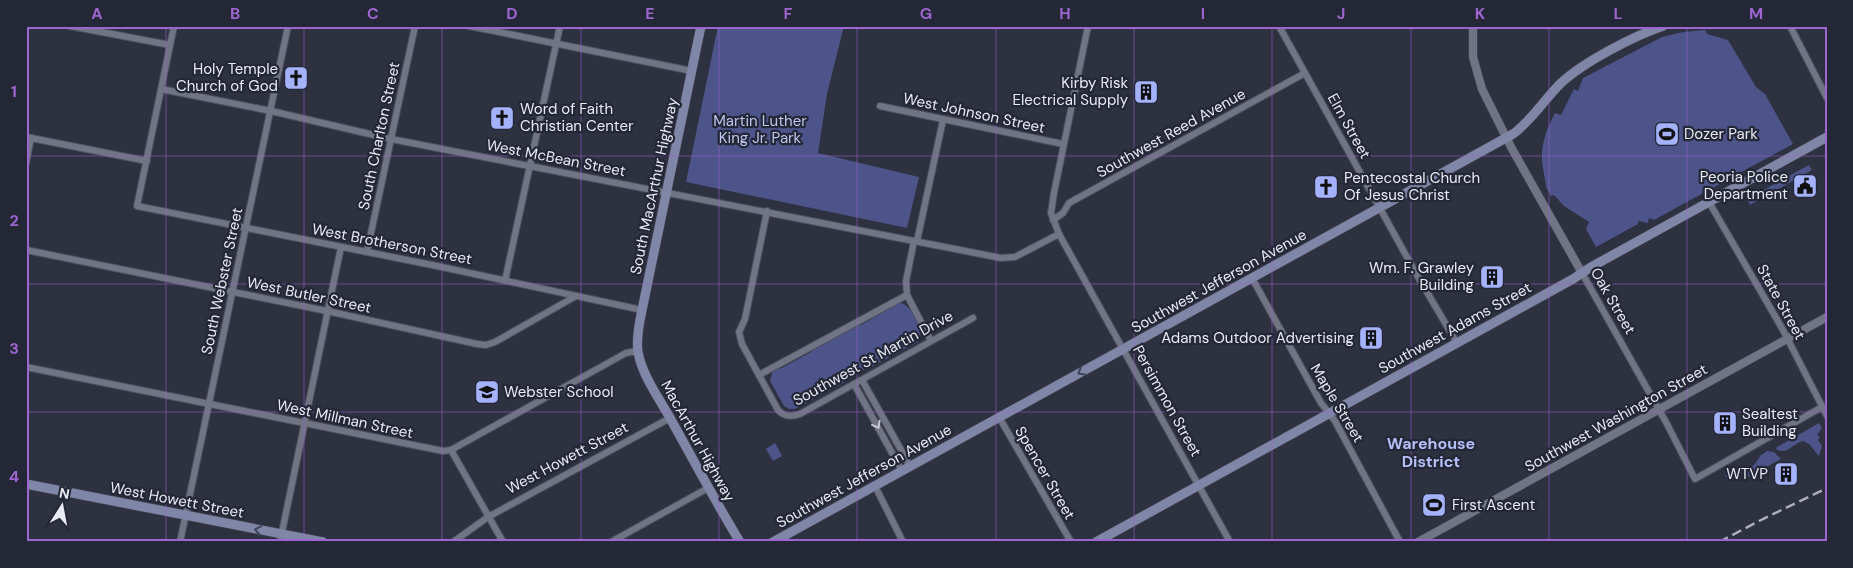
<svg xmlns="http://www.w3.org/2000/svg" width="1853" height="568" font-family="'DM Sans',sans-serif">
<rect width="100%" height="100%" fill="#2e3140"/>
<g fill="#4c548a">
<polygon points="718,26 844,26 827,94 818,153 919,177 907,228 686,182"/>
<path d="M1705,30L1707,34L1728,40L1756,87L1765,94L1793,144L1654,220L1649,218L1648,223L1638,221V224L1596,247L1586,229L1589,222L1564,206L1554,195L1551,196L1546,187C1546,181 1544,176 1543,168C1539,148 1546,130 1555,113L1561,115L1574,89L1578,91L1583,78L1662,37L1683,32Z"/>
<polygon points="1809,165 1812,170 1750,205 1747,199"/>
<path d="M897,302C912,303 928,331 917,342L868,369C859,369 849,376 843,383L795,409H789L784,406L770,381L773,370L782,368L811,352L813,348L857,325H861L889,309Z"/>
<path d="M1819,423L1822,428L1817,435L1820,437L1818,440L1822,446L1819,456L1809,444L1803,441C1793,443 1787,456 1776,449L1777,447Z"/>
<polygon points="775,443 782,456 773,461 766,449"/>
<polygon points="1767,451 1774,452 1781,459 1748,477 1745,472 1728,481 1725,475 1735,469 1746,468 1754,465 1761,455"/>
</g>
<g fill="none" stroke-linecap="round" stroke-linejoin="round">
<defs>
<g id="minor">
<polyline points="70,26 170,45"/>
<polyline points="174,26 137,206 437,266 642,310"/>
<polyline points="469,26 692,71"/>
<polyline points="1088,26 1054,193 1051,213 1059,234 1230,542"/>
<polyline points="1279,26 1418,277 1457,343"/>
<polyline points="1790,26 1827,98"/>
<polyline points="161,89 271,111 391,139 1001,258 1015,257 1059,234"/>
<polyline points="880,106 1063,144"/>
<polyline points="26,137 147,161"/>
<polyline points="26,163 31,138"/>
<polyline points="1709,202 1783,330 1827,416"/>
<path d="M767,211L745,319L739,332L742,344L778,410C784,417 791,417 800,414L973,318"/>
<polyline points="1053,220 1063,213 1069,203 1305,73"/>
<polyline points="914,241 906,281 907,295 931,341"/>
<polyline points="917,241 943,120"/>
<polyline points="26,250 327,311 477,344 486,345 495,342 576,296"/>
<polyline points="367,252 415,26"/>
<polyline points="1582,273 1667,424 1695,479 1822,407"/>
<polyline points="1252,278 1321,403 1335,421 1400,542"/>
<polyline points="505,281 560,26"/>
<polyline points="26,367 443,451 451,450 626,353 638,351"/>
<polyline points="759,375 907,295"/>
<polyline points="862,380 910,466"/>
<polyline points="854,384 902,471"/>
<polyline points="999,417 1071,542"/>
<polyline points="451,450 503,542"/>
<polyline points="875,486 903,542"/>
<polyline points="180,542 288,26"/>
<polyline points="280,542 341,247"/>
<polyline points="453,542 488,517 670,418"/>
<polyline points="611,542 708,488"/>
</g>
<g id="tertiary">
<polyline points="1473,26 1473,57 1482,89 1511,147 1582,273"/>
<polyline points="1418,542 1827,317"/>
</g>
<g id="secondary">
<path d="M701,26L642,310C639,324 636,339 638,352C642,375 659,398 670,418C693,459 715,501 740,542"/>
<polyline points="26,484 323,542"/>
<path d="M773,542L1513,134C1532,120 1544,100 1560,84C1583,62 1634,36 1663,26"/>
<polyline points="1096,542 1515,311 1573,279 1591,267 1827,137"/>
</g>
</defs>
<use href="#minor" stroke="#4d4f5c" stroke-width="8"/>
<use href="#tertiary" stroke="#4d4f5c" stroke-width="9"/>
<use href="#secondary" stroke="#4d4f5c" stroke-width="10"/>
<use href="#minor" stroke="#707485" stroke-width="6"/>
<use href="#tertiary" stroke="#707485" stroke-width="8"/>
<use href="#secondary" stroke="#8086a8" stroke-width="9"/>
<polyline stroke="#abaeb9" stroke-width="2.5" stroke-dasharray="10 5" stroke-linecap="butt" points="1719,542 1763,519 1827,488"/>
</g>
<defs><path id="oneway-chevron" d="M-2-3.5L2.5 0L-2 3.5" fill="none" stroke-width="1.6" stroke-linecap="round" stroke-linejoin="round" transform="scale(1.25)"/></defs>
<g stroke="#404458">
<use href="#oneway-chevron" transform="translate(1081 372) rotate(151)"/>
<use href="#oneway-chevron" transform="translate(258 530) rotate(-169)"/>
</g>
<use stroke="#c4c7d3" href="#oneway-chevron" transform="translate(877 425) rotate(61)"/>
<path fill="none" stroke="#9c65cf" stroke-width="1" stroke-opacity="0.55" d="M166,26V542M304,26V542M442,26V542M581,26V542M719,26V542M857,26V542M996,26V542M1134,26V542M1272,26V542M1411,26V542M1549,26V542M1687,26V542M26,156H1827M26,284H1827M26,412H1827"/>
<defs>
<symbol id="church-square" viewBox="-11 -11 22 22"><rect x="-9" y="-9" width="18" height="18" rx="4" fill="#a4b2fc" stroke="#242736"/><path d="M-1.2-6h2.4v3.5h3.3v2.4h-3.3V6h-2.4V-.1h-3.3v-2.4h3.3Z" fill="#111"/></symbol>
<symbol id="building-square" viewBox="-11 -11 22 22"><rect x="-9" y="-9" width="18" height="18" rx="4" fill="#a4b2fc" stroke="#242736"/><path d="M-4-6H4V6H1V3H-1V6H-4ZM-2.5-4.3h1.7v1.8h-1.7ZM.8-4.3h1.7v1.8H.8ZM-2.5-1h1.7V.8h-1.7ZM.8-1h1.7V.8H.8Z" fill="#111"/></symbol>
<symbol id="stadium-square" viewBox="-11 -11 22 22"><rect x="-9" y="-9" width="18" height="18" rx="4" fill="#a4b2fc" stroke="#242736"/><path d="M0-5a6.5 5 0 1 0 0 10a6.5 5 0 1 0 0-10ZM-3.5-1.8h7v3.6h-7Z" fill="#111"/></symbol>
<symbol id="civic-square" viewBox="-11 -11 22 22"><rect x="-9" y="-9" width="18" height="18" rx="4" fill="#a4b2fc" stroke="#242736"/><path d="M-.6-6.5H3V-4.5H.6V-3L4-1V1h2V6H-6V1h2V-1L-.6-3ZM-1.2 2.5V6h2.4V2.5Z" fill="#111"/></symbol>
<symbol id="school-square" viewBox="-11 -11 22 22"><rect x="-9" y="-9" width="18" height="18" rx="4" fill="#a4b2fc" stroke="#242736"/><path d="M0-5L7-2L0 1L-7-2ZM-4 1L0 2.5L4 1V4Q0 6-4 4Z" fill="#111"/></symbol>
</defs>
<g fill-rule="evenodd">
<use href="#church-square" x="282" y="64" width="28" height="28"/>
<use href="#building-square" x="1132" y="78" width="28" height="28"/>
<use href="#church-square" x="488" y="104" width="28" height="28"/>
<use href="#stadium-square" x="1653" y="120" width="28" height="28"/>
<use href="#civic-square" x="1791" y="172" width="28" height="28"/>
<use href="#church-square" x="1312" y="173" width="28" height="28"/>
<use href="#building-square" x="1478" y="263" width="28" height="28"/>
<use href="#building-square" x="1357" y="324" width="28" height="28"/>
<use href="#school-square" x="473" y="378" width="28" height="28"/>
<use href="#building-square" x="1711" y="409" width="28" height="28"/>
<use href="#building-square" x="1772" y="460" width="28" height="28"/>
<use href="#stadium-square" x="1420" y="491" width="28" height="28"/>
</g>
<g text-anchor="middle" stroke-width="4.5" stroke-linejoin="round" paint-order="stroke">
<g font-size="15" fill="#e8eaf4" stroke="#242736" text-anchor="end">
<text x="278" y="74">Holy Temple<tspan x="278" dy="17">Church of God</tspan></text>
<text x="1128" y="88">Kirby Risk<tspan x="1128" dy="17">Electrical Supply</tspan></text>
<text x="520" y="114" text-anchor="start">Word of Faith<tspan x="520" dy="17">Christian Center</tspan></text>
<text x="1684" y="139" text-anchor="start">Dozer Park</text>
<text x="1788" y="182">Peoria Police<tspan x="1788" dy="17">Department</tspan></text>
<text x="1344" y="183" text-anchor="start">Pentecostal Church<tspan x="1344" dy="17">Of Jesus Christ</tspan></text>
<text x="1474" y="273">Wm. F. Grawley<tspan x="1474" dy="17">Building</tspan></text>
<text x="1354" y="343">Adams Outdoor Advertising</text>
<text x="504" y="397" text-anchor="start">Webster School</text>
<text x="1742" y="419" text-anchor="start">Sealtest<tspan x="1742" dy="17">Building</tspan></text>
<text x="1768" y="479">WTVP</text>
<text x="1452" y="510" text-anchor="start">First Ascent</text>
</g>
<g font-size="15" fill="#e8eaf4" stroke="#242736">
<text transform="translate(974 113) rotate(12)" y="5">West Johnson Street</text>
<text transform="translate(1349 126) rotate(61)" y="5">Elm Street</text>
<text transform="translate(1171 133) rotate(-29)" y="5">Southwest Reed Avenue</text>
<text transform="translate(379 136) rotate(-78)" y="5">South Charlton Street</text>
<text transform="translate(556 158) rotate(11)" y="5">West McBean Street</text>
<text transform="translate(654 186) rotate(-78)" y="5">South MacArthur Highway</text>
<text transform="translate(392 244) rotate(11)" y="5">West Brotherson Street</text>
<text transform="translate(222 281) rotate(-78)" y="5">South Webster Street</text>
<text transform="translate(1219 281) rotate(-29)" y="5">Southwest Jefferson Avenue</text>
<text transform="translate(309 295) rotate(12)" y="5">West Butler Street</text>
<text transform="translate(1613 301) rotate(60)" y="5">Oak Street</text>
<text transform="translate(1781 302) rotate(61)" y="5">State Street</text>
<text transform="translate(1455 328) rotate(-29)" y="5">Southwest Adams Street</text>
<text transform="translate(873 358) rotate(-29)" y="5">Southwest St Martin Drive</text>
<text transform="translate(1167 401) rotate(61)" y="5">Persimmon Street</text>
<text transform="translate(1337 403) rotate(59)" y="5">Maple Street</text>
<text transform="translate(1616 418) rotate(-29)" y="5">Southwest Washington Street</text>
<text transform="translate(345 419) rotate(12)" y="5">West Millman Street</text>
<text transform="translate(698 441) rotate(61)" y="5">MacArthur Highway</text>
<text transform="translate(567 458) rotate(-28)" y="5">West Howett Street</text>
<text transform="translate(1045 473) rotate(60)" y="5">Spencer Street</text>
<text transform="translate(864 476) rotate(-29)" y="5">Southwest Jefferson Avenue</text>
<text transform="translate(177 500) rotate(11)" y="5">West Howett Street</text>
</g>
<g font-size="15" fill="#bec6ee" stroke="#242736">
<text x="760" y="126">Martin Luther<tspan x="760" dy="17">King Jr. Park</tspan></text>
</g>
<g font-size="16" font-weight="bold" fill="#b4bff7" stroke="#242736">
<text x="1431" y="449">Warehouse<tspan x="1431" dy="18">District</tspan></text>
</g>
</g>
<rect width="1853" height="568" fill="none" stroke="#242736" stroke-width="55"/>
<g transform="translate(62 506) rotate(11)" stroke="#242736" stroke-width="4" paint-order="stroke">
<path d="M0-4L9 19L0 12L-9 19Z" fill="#e8eaf4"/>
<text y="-8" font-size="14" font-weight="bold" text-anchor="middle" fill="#e8eaf4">N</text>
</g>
<rect x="28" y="28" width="1798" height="512" fill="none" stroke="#9c65cf" stroke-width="2"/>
<g font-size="16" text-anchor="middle" font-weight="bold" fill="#9c65cf">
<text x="97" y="19">A</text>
<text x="235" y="19">B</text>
<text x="373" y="19">C</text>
<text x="512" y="19">D</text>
<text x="650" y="19">E</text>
<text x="788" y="19">F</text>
<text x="926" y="19">G</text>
<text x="1065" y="19">H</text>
<text x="1203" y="19">I</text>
<text x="1341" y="19">J</text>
<text x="1480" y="19">K</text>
<text x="1618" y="19">L</text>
<text x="1756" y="19">M</text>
<text x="14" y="97">1</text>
<text x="14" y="226">2</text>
<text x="14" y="354">3</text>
<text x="14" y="482">4</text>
</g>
</svg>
